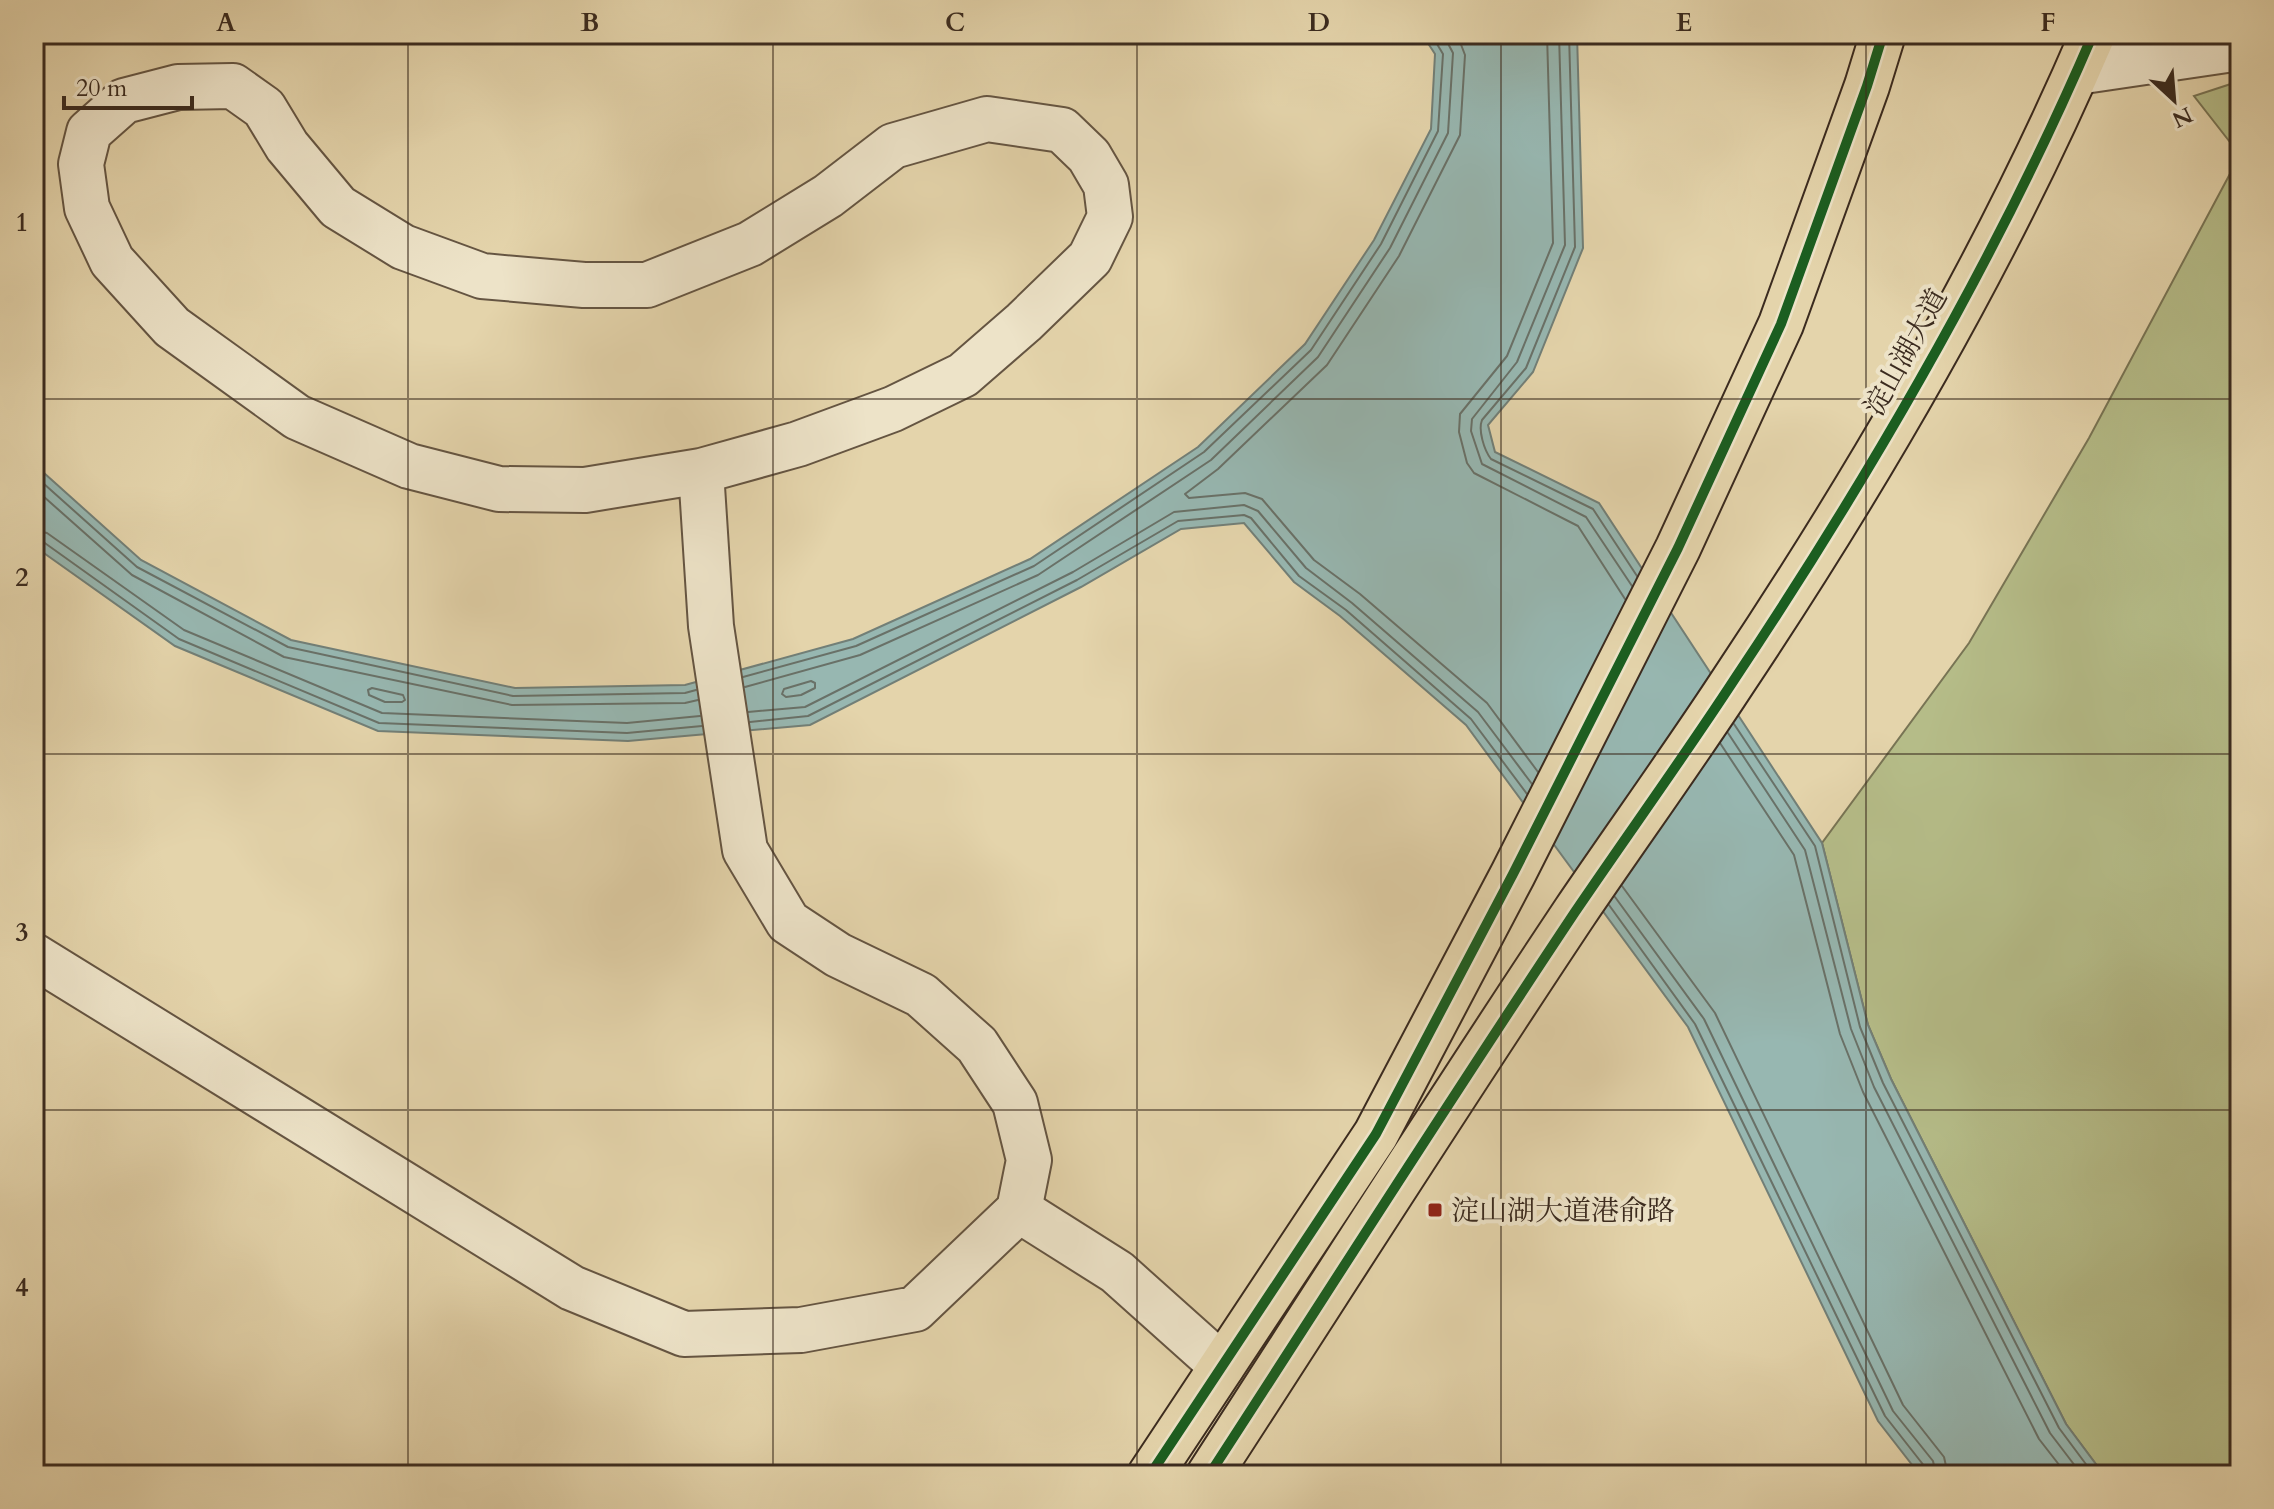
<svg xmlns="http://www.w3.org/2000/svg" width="2274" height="1509" font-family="Cardo,'Noto Serif SC',serif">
<rect width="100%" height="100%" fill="#e4d4ab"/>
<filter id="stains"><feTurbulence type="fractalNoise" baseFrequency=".0025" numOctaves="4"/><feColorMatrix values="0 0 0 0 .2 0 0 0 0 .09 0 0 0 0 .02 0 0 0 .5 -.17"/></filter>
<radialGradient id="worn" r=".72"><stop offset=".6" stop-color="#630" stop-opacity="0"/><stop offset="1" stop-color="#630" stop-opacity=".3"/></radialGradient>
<polygon fill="#b5bc88" stroke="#787454" stroke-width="2" points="2240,81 2240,1475 2104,1475 2066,1424 1891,1079 1868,1025 1822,843 1969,643 2089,438 2240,155 2194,96"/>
<polygon fill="#97b7b1" stroke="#727f77" stroke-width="2" points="1422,34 1577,34 1583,248 1533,372 1488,425 1495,452 1599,503 1822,843 1868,1025 1891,1079 2066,1424 2104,1475 1920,1475 1878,1421 1688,1027 1466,725 1340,616 1294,582 1244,523 1181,529 1081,587 810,725 628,741 378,731 175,646 34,546 34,464 141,560 291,640 515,688 685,685 853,639 1030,559 1198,447 1305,344 1374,240 1431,129 1435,54"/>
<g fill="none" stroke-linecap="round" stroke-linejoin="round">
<g stroke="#697168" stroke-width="2">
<polyline points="1457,34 1465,55 1460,135 1399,256 1327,365 1218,469 1185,494 1189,498 1245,493 1262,499 1314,560 1360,594 1487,703 1538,772"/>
<polyline points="1547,34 1553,243 1507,356 1460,414 1459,432 1467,463 1474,473 1578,526 1625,599"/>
<polyline points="1559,34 1565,245 1517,362 1472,419 1471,431 1482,464 1586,517 1632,586"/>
<path d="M1569,34L1575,247L1526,368L1482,420C1478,430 1484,450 1491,459L1593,509L1637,576"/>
<polyline points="34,475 137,567 288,647 513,696 685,693 696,690"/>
<polyline points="34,488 132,575 284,657 512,705 685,703 698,700"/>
<polyline points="34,530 47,533 184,630 382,713 627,723 700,716"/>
<polyline points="34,540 42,541 179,639 379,723 627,733 702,726"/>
<polyline points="743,677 856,646 1034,566 1204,452 1311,350 1381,244 1438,131 1443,54 1431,34"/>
<polygon points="811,681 815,683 815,688 801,695 786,697 782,694 784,689"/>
<polyline points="745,687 860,655 1038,575 1211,460 1318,357 1390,248 1448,133 1453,53 1443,34"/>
<polygon points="372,688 403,695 405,700 402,702 385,702 369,695 368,690"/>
<polyline points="748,712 805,707 1073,572 1174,512 1244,505 1258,511 1306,568 1352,603 1478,712 1532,784"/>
<polyline points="750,722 808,716 1077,580 1178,521 1244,515 1251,518 1299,576 1346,610 1471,719 1527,794"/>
<polyline points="1734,724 1815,846 1860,1027 1883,1083 2059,1428 2094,1475"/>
<polyline points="1728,733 1805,850 1851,1029 1874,1087 2050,1433 2082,1475"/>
<polyline points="1720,743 1794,855 1840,1034 1863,1092 2039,1439 2067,1475"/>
<polyline points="1622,886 1715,1013 1903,1405 1944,1457 1948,1475"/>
<polyline points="1615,897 1704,1019 1893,1411 1933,1461 1936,1475"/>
<polyline points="1609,905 1695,1024 1885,1416 1925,1467 1926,1475"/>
</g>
<defs>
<g id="minor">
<polyline points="2077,72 2240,48"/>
<polyline points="34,956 572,1288 684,1334 801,1330 915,1309 1019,1210 1029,1160 1015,1103 977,1045 921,995 838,955 788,922 745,850 711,626 701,471 798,444 893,409 963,375 1024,322 1090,258 1110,217 1106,185 1089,156 1062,130 987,119 893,146 828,196 750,244 647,285 584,285 482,276 403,247 338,207 287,146 264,108 233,86 178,87 124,101 89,132 81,164 87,208 112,261 172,327 297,417 409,466 499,489 585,490 701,471"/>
<polyline points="1019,1210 1117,1272 1222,1366"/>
</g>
<g id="major">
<polyline points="1150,1475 1376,1134 1513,874 1678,548 1781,324 1867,86 1883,34"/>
<path d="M1209,1475C1331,1287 1451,1098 1575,912C1628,834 1683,758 1734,680C1868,479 1998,256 2093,34"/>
</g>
</defs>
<use href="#minor" stroke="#655542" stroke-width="48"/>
<use href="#major" stroke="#3b2b1f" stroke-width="48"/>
<use href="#minor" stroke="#ede3c8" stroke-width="44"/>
<use href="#major" stroke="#e4d4ab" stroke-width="44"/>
<defs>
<g id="cycleway">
<polyline points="1150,1475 1376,1134 1513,874 1678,548 1781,324 1867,86 1883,34"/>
<path d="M1209,1475C1331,1287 1451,1098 1575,912C1628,834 1683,758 1734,680C1868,479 1998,256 2093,34"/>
</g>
</defs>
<use href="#cycleway" stroke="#ede3c8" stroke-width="15"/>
<use href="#cycleway" stroke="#1b5e20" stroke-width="10"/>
</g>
<path fill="none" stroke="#3b2b1f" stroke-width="2" stroke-opacity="0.55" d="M408,34V1475M773,34V1475M1137,34V1475M1501,34V1475M1866,34V1475M34,399H2240M34,754H2240M34,1110H2240"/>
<rect fill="#8f2418" stroke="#ede3c8" stroke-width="3" x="1427" y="1202" width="16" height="16" rx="4"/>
<g text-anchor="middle" stroke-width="8" stroke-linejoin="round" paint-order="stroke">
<g font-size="28" fill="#3b2b1f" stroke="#ede3c8">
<text transform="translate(1905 352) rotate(-61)" y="10">淀山湖大道</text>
</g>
<g font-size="28" fill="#3b2b1f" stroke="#ede3c8" text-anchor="start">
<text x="1451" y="1220">淀山湖大道港俞路</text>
</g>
</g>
<rect width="2274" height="1509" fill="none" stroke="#e4d4ab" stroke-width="88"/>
<g transform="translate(2174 100) rotate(154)" stroke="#ede3c8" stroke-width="6" paint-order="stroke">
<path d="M0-6L14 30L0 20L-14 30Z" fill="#3b2b1f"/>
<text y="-12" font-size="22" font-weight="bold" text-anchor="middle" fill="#3b2b1f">N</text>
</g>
<path d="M64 96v12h128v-12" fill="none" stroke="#3b2b1f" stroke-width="4"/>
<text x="76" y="96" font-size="24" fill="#3b2b1f" stroke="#ede3c8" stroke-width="6" paint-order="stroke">20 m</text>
<rect x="44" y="44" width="2186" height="1421" fill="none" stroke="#3b2b1f" stroke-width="3"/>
<g font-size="26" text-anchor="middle" font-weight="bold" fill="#3b2b1f">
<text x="226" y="31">A</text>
<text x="590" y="31">B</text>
<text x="955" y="31">C</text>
<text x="1319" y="31">D</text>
<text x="1684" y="31">E</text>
<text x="2048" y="31">F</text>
<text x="22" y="231">1</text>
<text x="22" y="586">2</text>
<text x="22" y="941">3</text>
<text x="22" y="1296">4</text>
</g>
<rect width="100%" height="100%" filter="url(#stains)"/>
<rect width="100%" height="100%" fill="url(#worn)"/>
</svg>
